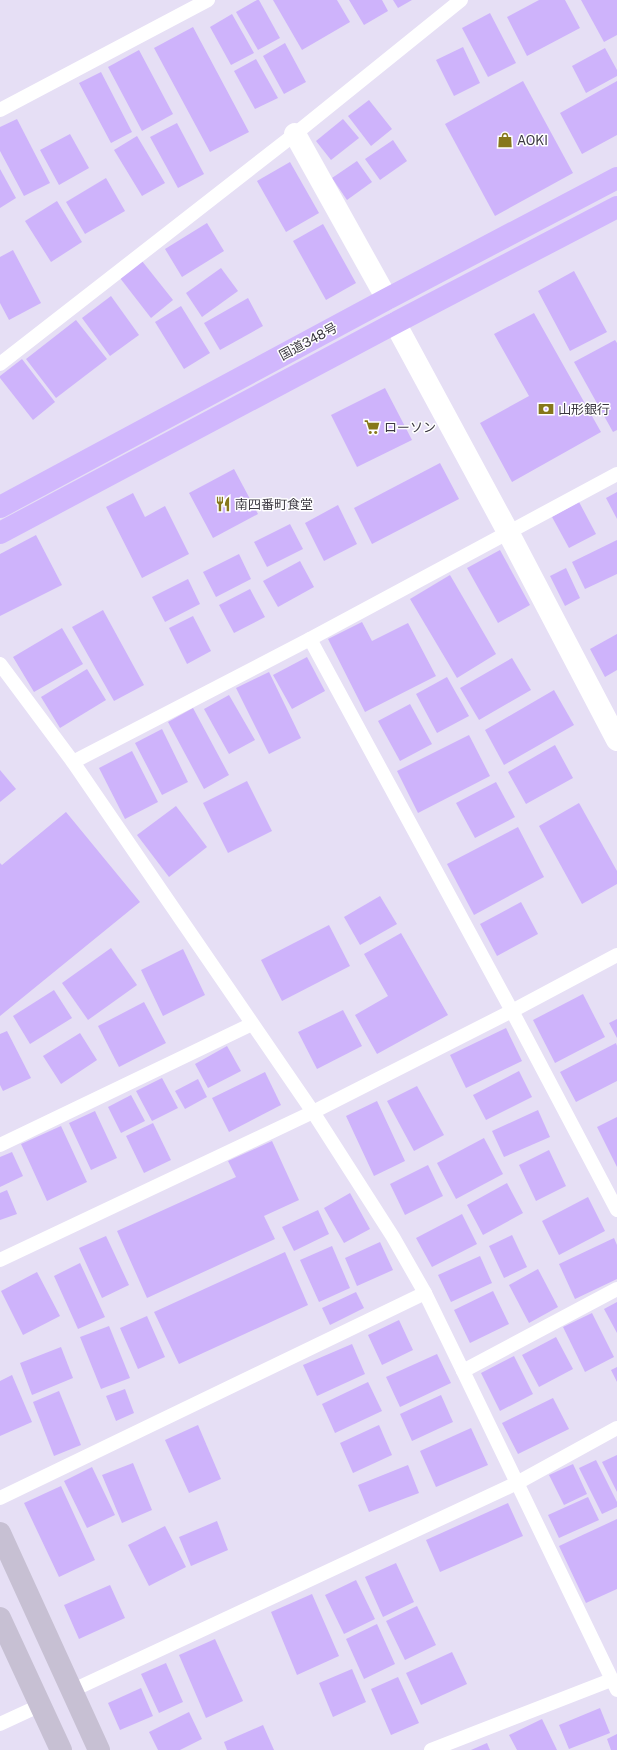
<svg xmlns="http://www.w3.org/2000/svg" width="617" height="1750" font-family="'Public Sans','Noto Sans JP',sans-serif">
<rect width="100%" height="100%" fill="#e6dff5"/>
<g fill="#ceb3fb">
<polygon points="257,0 259,0 280,38 258,50 236,12"/>
<polygon points="273,0 337,0 350,22 302,50"/>
<polygon points="349,0 382,0 388,11 364,25"/>
<polygon points="393,0 412,0 398,8"/>
<polygon points="539,0 565,0 580,28 527,56 507,17"/>
<polygon points="581,0 617,0 617,35 604,42"/>
<polygon points="490,13 516,63 488,77 462,28"/>
<polygon points="232,14 254,53 231,65 210,27"/>
<polygon points="193,27 249,132 210,152 154,48"/>
<polygon points="285,43 306,82 284,94 263,56"/>
<polygon points="463,47 480,83 454,96 436,60"/>
<polygon points="605,48 617,70 617,76 586,93 572,66"/>
<polygon points="139,50 173,114 142,131 108,67"/>
<polygon points="256,59 278,98 255,109 234,71"/>
<polygon points="101,72 132,132 111,143 79,83"/>
<polygon points="523,81 573,173 495,216 445,124"/>
<polygon points="617,81 617,135 582,154 560,113"/>
<polygon points="369,100 392,129 371,146 348,116"/>
<polygon points="17,119 50,183 24,196 0,151 0,127"/>
<polygon points="343,119 359,138 331,160 316,141"/>
<polygon points="177,123 204,174 178,188 150,137"/>
<polygon points="70,134 89,168 59,185 40,150"/>
<polygon points="137,136 165,183 142,196 114,150"/>
<polygon points="393,140 407,161 380,180 365,159"/>
<polygon points="357,161 372,182 347,200 332,178"/>
<polygon points="290,162 319,213 286,232 257,181"/>
<polygon points="0,169 16,198 0,208"/>
<polygon points="106,178 125,211 85,234 66,202"/>
<polygon points="57,201 82,242 51,262 25,221"/>
<polygon points="207,223 224,251 182,277 165,249"/>
<polygon points="323,224 356,283 326,300 293,241"/>
<polygon points="13,250 41,303 9,320 0,303 0,257"/>
<polygon points="142,261 173,300 151,318 120,278"/>
<polygon points="221,268 238,291 202,317 186,293"/>
<polygon points="574,271 607,332 570,351 538,291"/>
<polygon points="111,296 139,335 110,356 82,318"/>
<polygon points="248,298 263,326 220,350 204,323"/>
<polygon points="181,306 210,353 184,369 155,322"/>
<polygon points="534,313 601,432 512,482 480,423 529,396 494,334"/>
<polygon points="76,320 107,359 56,398 26,359"/>
<polygon points="615,340 617,343 617,430 613,432 574,362"/>
<polygon points="22,359 55,402 33,420 0,378 0,376"/>
<polygon points="385,388 412,440 357,467 331,415"/>
<polygon points="440,463 459,499 372,544 354,508"/>
<polygon points="234,469 258,514 213,538 189,493"/>
<polygon points="617,492 617,519 606,498"/>
<polygon points="133,493 145,517 165,506 189,554 142,578 106,507"/>
<polygon points="579,502 596,534 569,548 552,517"/>
<polygon points="338,505 357,544 324,561 305,523"/>
<polygon points="290,524 303,549 267,567 254,542"/>
<polygon points="36,535 62,585 0,616 0,554"/>
<polygon points="617,540 617,574 585,589 572,562"/>
<polygon points="500,550 530,605 498,623 467,568"/>
<polygon points="239,554 251,579 216,597 203,572"/>
<polygon points="300,561 314,587 278,607 263,581"/>
<polygon points="566,568 580,598 565,606 550,576"/>
<polygon points="450,575 496,654 457,678 410,599"/>
<polygon points="188,579 200,604 165,622 152,597"/>
<polygon points="250,589 265,617 234,633 219,605"/>
<polygon points="103,610 144,685 114,701 72,627"/>
<polygon points="193,616 211,651 187,664 169,628"/>
<polygon points="362,622 372,641 408,623 436,676 365,712 328,639"/>
<polygon points="62,628 83,664 34,692 13,657"/>
<polygon points="617,634 617,670 605,677 590,649"/>
<polygon points="307,657 325,691 292,709 273,675"/>
<polygon points="512,658 531,690 479,720 460,688"/>
<polygon points="87,669 106,700 60,728 41,697"/>
<polygon points="269,672 301,738 269,754 236,688"/>
<polygon points="447,677 469,716 437,733 416,694"/>
<polygon points="554,690 574,725 504,765 485,730"/>
<polygon points="229,695 255,740 229,754 204,709"/>
<polygon points="410,704 432,744 400,761 378,721"/>
<polygon points="193,708 229,775 204,789 168,722"/>
<polygon points="162,729 188,782 162,795 135,743"/>
<polygon points="469,735 490,776 418,813 397,771"/>
<polygon points="555,745 573,778 526,804 508,772"/>
<polygon points="132,751 158,802 125,819 99,768"/>
<polygon points="0,770 16,789 0,802"/>
<polygon points="247,781 272,831 228,853 203,803"/>
<polygon points="496,782 515,817 475,838 456,803"/>
<polygon points="579,803 617,871 617,884 582,904 539,826"/>
<polygon points="176,806 207,847 169,877 137,835"/>
<polygon points="66,812 140,902 0,1016 0,863 2,865"/>
<polygon points="518,827 544,877 474,915 447,864"/>
<polygon points="380,896 397,924 360,945 344,917"/>
<polygon points="521,902 538,934 497,956 480,924"/>
<polygon points="329,925 350,966 282,1001 261,960"/>
<polygon points="401,933 448,1015 377,1054 355,1015 388,996 364,954"/>
<polygon points="111,948 137,985 88,1020 62,983"/>
<polygon points="183,949 205,995 163,1016 141,970"/>
<polygon points="54,990 72,1018 30,1044 13,1016"/>
<polygon points="583,994 605,1037 555,1063 533,1020"/>
<polygon points="144,1002 166,1043 119,1067 98,1026"/>
<polygon points="343,1010 362,1046 317,1069 298,1032"/>
<polygon points="617,1019 617,1038 609,1023"/>
<polygon points="506,1028 522,1061 466,1088 450,1055"/>
<polygon points="7,1031 31,1078 3,1091 0,1085 0,1034"/>
<polygon points="80,1033 97,1060 61,1084 43,1056"/>
<polygon points="616,1043 617,1046 617,1081 576,1102 560,1072"/>
<polygon points="227,1046 241,1071 208,1088 195,1064"/>
<polygon points="519,1071 532,1097 486,1120 473,1095"/>
<polygon points="265,1072 281,1105 229,1132 212,1098"/>
<polygon points="162,1078 178,1108 152,1121 136,1091"/>
<polygon points="198,1079 207,1097 185,1109 175,1091"/>
<polygon points="417,1086 444,1135 414,1151 387,1101"/>
<polygon points="131,1095 145,1121 121,1133 108,1107"/>
<polygon points="377,1101 405,1161 374,1176 346,1116"/>
<polygon points="538,1110 550,1137 504,1157 492,1131"/>
<polygon points="95,1111 117,1158 91,1170 69,1123"/>
<polygon points="617,1117 617,1167 597,1127"/>
<polygon points="153,1123 171,1160 144,1173 126,1136"/>
<polygon points="61,1126 87,1182 47,1201 21,1144"/>
<polygon points="484,1138 503,1174 456,1199 437,1163"/>
<polygon points="272,1141 299,1200 264,1216 275,1239 147,1298 117,1231 236,1177 228,1161"/>
<polygon points="549,1150 566,1186 536,1201 519,1165"/>
<polygon points="12,1152 23,1176 0,1187 0,1157"/>
<polygon points="428,1165 443,1196 405,1215 390,1184"/>
<polygon points="507,1183 523,1213 483,1235 467,1205"/>
<polygon points="7,1190 17,1214 0,1220 0,1193"/>
<polygon points="350,1193 370,1229 344,1243 324,1208"/>
<polygon points="588,1197 605,1231 559,1255 542,1221"/>
<polygon points="318,1210 329,1234 294,1251 282,1227"/>
<polygon points="462,1214 477,1244 432,1267 416,1238"/>
<polygon points="512,1235 527,1267 504,1278 489,1246"/>
<polygon points="106,1236 129,1285 102,1298 79,1248"/>
<polygon points="614,1238 617,1245 617,1279 575,1299 559,1264"/>
<polygon points="380,1242 393,1270 357,1286 345,1258"/>
<polygon points="332,1246 350,1288 319,1302 300,1260"/>
<polygon points="285,1252 308,1305 179,1364 154,1312"/>
<polygon points="480,1256 492,1283 451,1302 438,1275"/>
<polygon points="80,1263 105,1317 78,1329 54,1276"/>
<polygon points="538,1269 558,1307 529,1323 509,1285"/>
<polygon points="37,1272 60,1316 23,1335 1,1291"/>
<polygon points="493,1291 509,1324 470,1343 454,1310"/>
<polygon points="356,1292 364,1308 330,1325 322,1308"/>
<polygon points="617,1302 617,1333 604,1309"/>
<polygon points="592,1313 614,1357 585,1372 563,1327"/>
<polygon points="147,1316 165,1357 138,1369 120,1328"/>
<polygon points="399,1320 413,1350 382,1365 368,1335"/>
<polygon points="109,1326 130,1378 101,1389 80,1337"/>
<polygon points="556,1337 573,1369 539,1387 522,1355"/>
<polygon points="352,1344 365,1374 317,1396 303,1365"/>
<polygon points="61,1347 73,1378 32,1395 20,1363"/>
<polygon points="437,1354 451,1383 400,1407 386,1377"/>
<polygon points="514,1356 533,1394 500,1411 481,1373"/>
<polygon points="617,1367 617,1382 611,1370"/>
<polygon points="12,1375 32,1422 0,1436 0,1381"/>
<polygon points="368,1382 382,1411 335,1433 322,1404"/>
<polygon points="125,1389 134,1413 116,1421 106,1396"/>
<polygon points="59,1391 81,1445 54,1456 33,1402"/>
<polygon points="441,1395 453,1422 412,1441 400,1414"/>
<polygon points="553,1398 569,1429 518,1454 502,1423"/>
<polygon points="198,1425 221,1479 189,1493 165,1440"/>
<polygon points="379,1425 392,1455 353,1473 340,1443"/>
<polygon points="471,1428 488,1465 436,1487 420,1451"/>
<polygon points="617,1455 617,1492 602,1462"/>
<polygon points="596,1460 617,1502 617,1507 602,1514 579,1468"/>
<polygon points="133,1463 152,1510 122,1523 102,1475"/>
<polygon points="573,1464 587,1494 564,1505 549,1475"/>
<polygon points="408,1465 419,1493 369,1512 358,1485"/>
<polygon points="92,1467 115,1515 87,1528 64,1481"/>
<polygon points="61,1486 95,1560 59,1577 24,1503"/>
<polygon points="588,1497 599,1520 559,1538 548,1515"/>
<polygon points="508,1503 523,1536 440,1572 426,1540"/>
<polygon points="617,1519 617,1589 586,1603 559,1546"/>
<polygon points="217,1521 228,1550 191,1566 179,1537"/>
<polygon points="165,1526 186,1567 149,1586 128,1545"/>
<polygon points="396,1563 414,1602 383,1617 365,1577"/>
<polygon points="356,1580 375,1619 344,1634 325,1595"/>
<polygon points="110,1585 125,1618 79,1639 64,1605"/>
<polygon points="312,1594 339,1656 297,1675 271,1612"/>
<polygon points="417,1606 436,1645 405,1660 386,1621"/>
<polygon points="377,1624 395,1664 364,1679 346,1639"/>
<polygon points="215,1639 243,1701 206,1718 179,1655"/>
<polygon points="452,1652 467,1684 421,1705 406,1673"/>
<polygon points="166,1663 183,1702 159,1713 141,1674"/>
<polygon points="352,1669 366,1702 333,1717 319,1683"/>
<polygon points="398,1677 419,1723 391,1735 371,1689"/>
<polygon points="141,1688 153,1716 120,1730 108,1703"/>
<polygon points="600,1708 610,1733 569,1749 559,1725"/>
<polygon points="189,1712 202,1739 180,1750 158,1750 149,1732"/>
<polygon points="542,1719 557,1750 517,1750 509,1735"/>
<polygon points="263,1725 274,1750 227,1750 224,1742"/>
<polygon points="617,1734 617,1750 611,1750 607,1739"/>
<polygon points="487,1743 490,1750 471,1750"/>
</g>
<g fill="none" stroke-linecap="round" stroke-linejoin="round">
<g stroke="#fff" stroke-width="14">
<polyline points="0,110 208,0"/>
<polyline points="0,364 295,134 461,0"/>
<polyline points="310,639 512,1011 617,1210"/>
<polyline points="0,664 73,762 313,1112 393,1237 425,1293 463,1371 617,1690"/>
<polyline points="73,762 310,639 617,474"/>
<polyline points="0,1145 252,1024"/>
<polyline points="0,1260 313,1112 512,1011 617,955"/>
<polyline points="463,1371 617,1289"/>
<polyline points="0,1498 425,1293"/>
<polyline points="71,1691 517,1483 617,1428"/>
<polyline points="0,1724 41,1705"/>
<polyline points="431,1750 611,1680"/>
</g>
<g stroke="#fff" stroke-width="22">
<polyline points="295,134 387,299"/>
<polyline points="395,323 508,532 617,740"/>
</g>
<g stroke="#c7c0d3" stroke-width="22">
<polyline points="0,1533 99,1750"/>
<polyline points="0,1618 61,1750"/>
</g>
<g stroke="#d1b7fd" stroke-width="22">
<polyline points="0,507 387,299 617,178"/>
<polyline points="0,533 395,323 617,207"/>
</g>
</g>
<defs>
<symbol id="shop-bare" viewBox="-9 -9 18 18"><path d="M-5-2.5h2.3a2.7 3.5 0 0 1 5.4 0H5L5.5 6h-11ZM-1.5-2.5h3a1.5 2.3 0 0 0-3 0Z" fill="#86771b" stroke="#fff" stroke-width="2.5" paint-order="stroke"/></symbol>
<symbol id="bank-bare" viewBox="-9 -9 18 18"><path d="M-6-4H6V4H-6ZM0-2.3a2.3 2.3 0 1 0 0 4.6a2.3 2.3 0 1 0 0-4.6Z" fill="#86771b" stroke="#fff" stroke-width="2.5" paint-order="stroke"/></symbol>
<symbol id="supermarket-bare" viewBox="-9 -9 18 18"><path d="M-6-5.5h2.5l.6 2H6L4.5 2H-2.5L-4.4-4H-6ZM-1.5 3.2a1.3 1.3 0 1 0 .1 0ZM3 3.2a1.3 1.3 0 1 0 .1 0Z" fill="#86771b" stroke="#fff" stroke-width="2.5" paint-order="stroke"/></symbol>
<symbol id="restaurant-bare" viewBox="-9 -9 18 18"><path d="M-5-6h1v4h1v-4h1v4h1v-4h1v5L-1.5 .5V6h-2V.5L-5-1ZM5-6V6H3V1.5H1.5Q1.5-4 5-6Z" fill="#86771b" stroke="#fff" stroke-width="2.5" paint-order="stroke"/></symbol>
</defs>
<g fill-rule="evenodd">
<use href="#shop-bare" x="494" y="129" width="22" height="22"/>
<use href="#bank-bare" x="535" y="398" width="22" height="22"/>
<use href="#supermarket-bare" x="361" y="416" width="22" height="22"/>
<use href="#restaurant-bare" x="212" y="493" width="22" height="22"/>
</g>
<g text-anchor="middle" stroke-width="3" stroke-linejoin="round" paint-order="stroke">
<g font-size="13" fill="#3b3841" stroke="#fff" text-anchor="start">
<text x="517" y="145">AOKI</text>
<text x="558" y="414">山形銀行</text>
<text x="384" y="432">ローソン</text>
<text x="235" y="509">南四番町食堂</text>
</g>
<g font-size="13" fill="#3b3841" stroke="#fff">
<text transform="translate(308 341) rotate(-28)" y="5">国道348号</text>
</g>
</g>
</svg>
